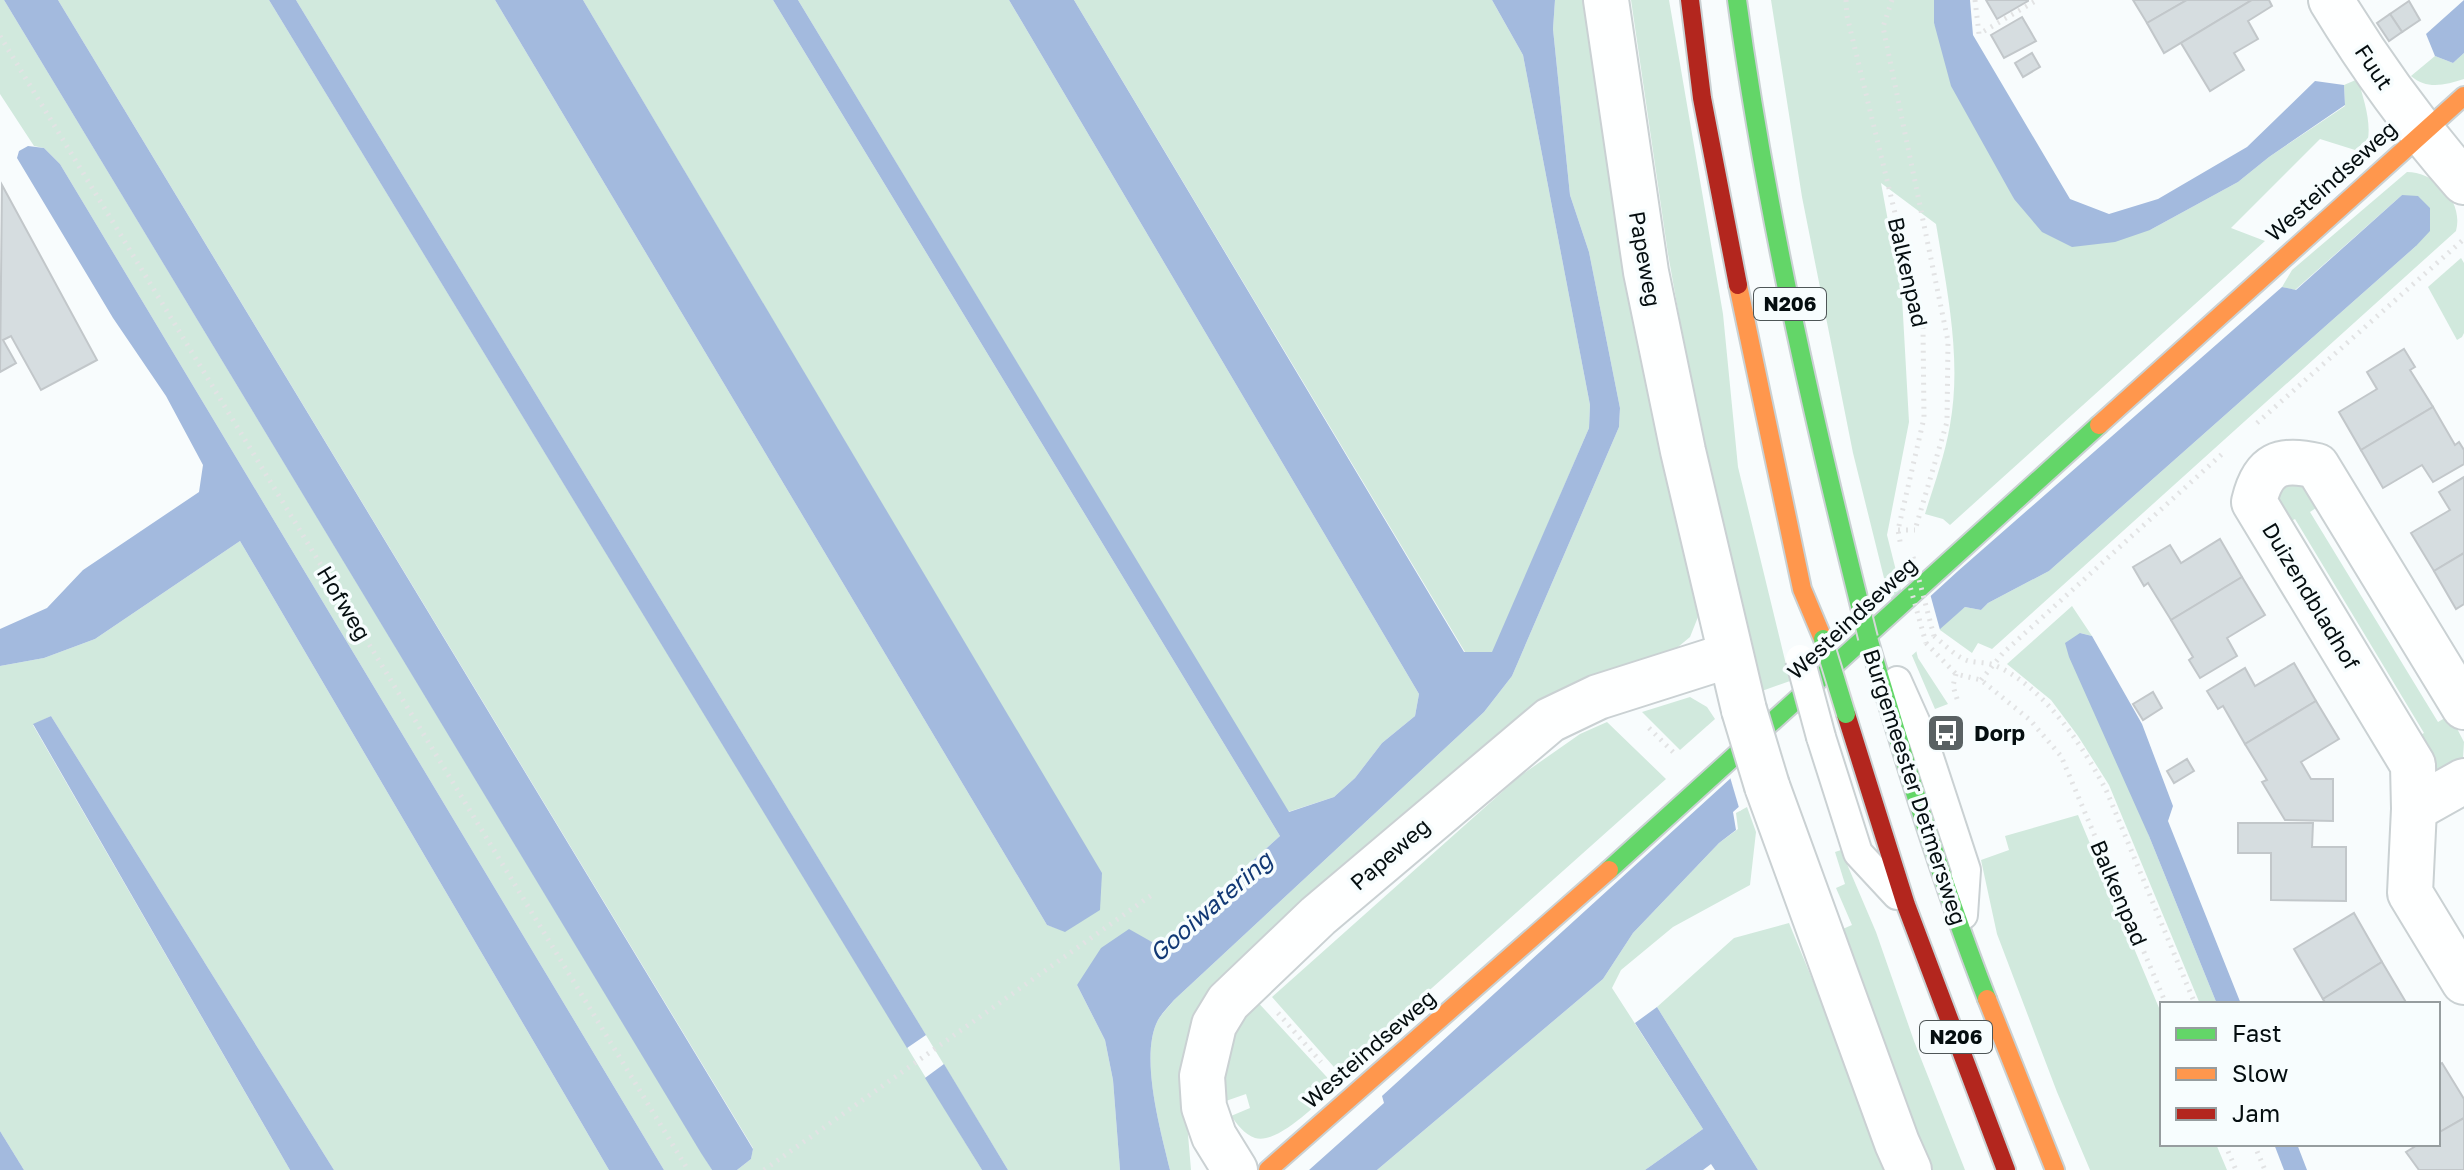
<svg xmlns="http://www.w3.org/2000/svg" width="2464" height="1170" font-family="'Golos Text',sans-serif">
<rect width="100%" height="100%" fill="#f8fcfd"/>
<g fill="#d1e9dd">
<polygon points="0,0 4,0 712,1170 664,1170 60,164 44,148 34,146 0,94"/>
<polygon points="58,0 269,0 982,1170 737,1170 751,1159 753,1148"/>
<polygon points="296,0 495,0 1047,925 1065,931 1101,873 583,0 773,0 1280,836 1159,946 1077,985 1105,1040 1113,1080 1120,1170 1008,1170"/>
<polygon points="798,0 1009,0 1419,694 1415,716 1382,743 1355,778 1334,797 1288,812"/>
<polygon points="1074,0 1492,0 1523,55 1590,405 1589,428 1493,652 1465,652"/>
<path d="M1555,0H1586L1608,170L1654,421L1698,617L1690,637L1672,652L1532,706L1499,732L1230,973L1186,1111L1191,1170H1170C1161,1132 1139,1056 1158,1020C1162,1013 1169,1007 1174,1000L1484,712L1512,676L1619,427L1620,408L1589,252L1570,195L1553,29Z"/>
<polygon points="1631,0 1669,0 1723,314 1738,467 1790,681 1759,692 1695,406 1668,254"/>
<path d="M1771,0H1934V23L2014,199L2150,230L2238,182L2269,157L2345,106L2344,85L2358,79C2363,98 2371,119 2368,139L2355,150L2320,139L2231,228L2265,241L1950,525L1943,519L1925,514C1934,485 1945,455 1950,425C1962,359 1947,290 1936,224L1881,183L1902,297L1909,422L1887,535L1918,658L1948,704L1935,709L1907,644L1884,578L1853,453L1802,197Z"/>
<path d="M2464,53V79C2445,85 2427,90 2411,76L2435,56L2453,63Z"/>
<path d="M2407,172C2435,172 2464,201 2456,231L1992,649L1978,643L1972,653L1940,630V627L1965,607L1981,610L1988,603L2049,571L2416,246L2402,195L2295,290L2282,287L2292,270Z"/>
<polygon points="2461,258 2464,263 2464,333 2462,337 2457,340 2428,287"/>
<polygon points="2292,472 2322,504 2310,512 2438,722 2450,715 2464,742 2463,758 2455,767 2439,770 2427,762 2413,739 2424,733 2295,519 2283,525 2268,500"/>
<polygon points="240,541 609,1170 334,1170 51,716 33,725 290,1170 24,1170 0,1131 0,666 44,658 95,639"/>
<polygon points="2072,606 2092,636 2080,633 2149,836 2217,1004 2200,1004 2109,785 2078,736 2051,700 2007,664"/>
<polygon points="1690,697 1707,707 1715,719 1680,750 1642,712"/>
<polygon points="1607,722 1666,779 1348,1063 1341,1075 1272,997 1520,776 1580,734"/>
<polygon points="1747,807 1756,832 1750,885 1673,927 1621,970 1612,988 1703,1129 1645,1170 1377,1170 1603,979 1633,933 1719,843 1738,829 1736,813"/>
<polygon points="2078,815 2162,1015 2162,1144 2216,1144 2227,1170 2090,1170 2057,1092 1997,934 1981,860 2009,850 2005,836"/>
<polygon points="1841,850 1876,932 1914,1041 1965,1170 1933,1170 1895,1085 1838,931 1852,925 1836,888 1845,884 1835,852"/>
<polygon points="1789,923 1891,1170 1758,1170 1657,1007 1734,938"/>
<path d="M1253,997L1336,1087C1318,1102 1278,1145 1255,1138C1244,1134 1237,1124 1231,1116L1250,1108L1246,1094L1223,1102L1222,1081L1226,1042Z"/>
</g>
<g fill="#a3bade">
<polygon points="4,0 58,0 753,1149 751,1159 737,1170 712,1170 701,1153"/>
<polygon points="269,0 296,0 926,1035 907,1048"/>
<polygon points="495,0 583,0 1102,873 1100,910 1065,932 1047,925"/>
<path d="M773,0H798L1289,812L1334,797L1355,778L1382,743L1415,716L1419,694L1009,0H1074L1464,652H1492L1589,428L1590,405L1523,55L1492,0H1555L1553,29L1570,195L1589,252L1620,408L1619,427L1512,676L1484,712L1174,1000C1169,1006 1162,1013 1158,1020C1139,1056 1161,1132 1170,1170H1120L1113,1080L1105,1040L1077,985L1101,948L1129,929L1159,946L1280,836Z"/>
<polygon points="1934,0 1970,0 1973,35 2070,199 2109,214 2158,199 2247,147 2315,81 2344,85 2345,105 2269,157 2238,182 2150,230 2115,242 2072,247 2042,232 2014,199 1951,86 1934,23"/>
<polygon points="2464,0 2464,53 2453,63 2435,56 2426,34"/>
<polygon points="28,146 44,148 60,164 664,1170 609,1170 240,541 95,639 44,658 0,666 0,629 47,608 83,570 199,492 203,465 166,396 113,318 17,158 19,151"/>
<polygon points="2402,195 2418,196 2430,208 2430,231 2416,246 2049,571 1988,603 1981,610 1965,607 1733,812 1736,830 1719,843 1633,933 1603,979 1377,1170 1309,1170 1384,1103 1382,1096 1958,571 2282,287 2296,290"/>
<polygon points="2080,633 2092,636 2142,724 2173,806 2168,821 2241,1004 2217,1004 2149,836 2069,657 2065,643"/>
<polygon points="51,716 334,1170 290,1170 33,724"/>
<polygon points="1657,1007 1758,1170 1715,1170 1711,1164 1703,1170 1645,1170 1703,1129 1635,1023"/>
<polygon points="944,1064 1008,1170 982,1170 925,1078"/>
<polygon points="0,1131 24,1170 0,1170"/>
<polygon points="2274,1144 2297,1144 2307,1170 2284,1170"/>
</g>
<polygon fill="#f8fcfd" points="1929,590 1940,630 1740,811 1730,777"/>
<g fill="#d6dde0" stroke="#c2c7ca" stroke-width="2">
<polygon points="1986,0 2028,0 2028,1 1997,19"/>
<polygon points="2133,0 2187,0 2147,23"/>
<polygon points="2187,0 2252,0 2164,53 2147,23"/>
<polygon points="2252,0 2269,0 2272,6 2248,21 2258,39 2234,53 2244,70 2210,91 2181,43"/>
<polygon points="2409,1 2420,20 2402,32 2390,14"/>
<polygon points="2390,14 2402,32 2389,41 2377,23"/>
<polygon points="2022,17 2036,41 2004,58 1991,35"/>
<polygon points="2032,53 2040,67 2023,77 2015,63"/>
<polygon points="2,185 97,360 41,390 11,336 3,340 16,363 0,372"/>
<polygon points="2404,349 2415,367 2410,370 2433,407 2361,450 2339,412 2377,389 2367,372"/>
<polygon points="2433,407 2455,445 2459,442 2464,450 2464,464 2433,482 2422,465 2383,488 2361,450"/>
<polygon points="2464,477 2464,553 2434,571 2411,533 2450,510 2439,492"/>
<polygon points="2220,539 2242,577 2171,620 2148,583 2144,586 2133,567 2170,545 2181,563"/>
<polygon points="2464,553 2464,604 2456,609 2434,571"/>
<polygon points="2242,577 2265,615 2227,638 2237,656 2200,678 2189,660 2193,657 2171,620"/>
<polygon points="2294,663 2316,701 2245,744 2223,706 2218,709 2207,691 2245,668 2255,686"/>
<polygon points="2153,692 2162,708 2143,720 2133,704"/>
<polygon points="2316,701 2339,739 2301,762 2311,779 2333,779 2333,821 2285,820 2262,782 2267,780 2245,744"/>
<polygon points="2187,759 2194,771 2174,783 2167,771"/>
<polygon points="2238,823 2313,823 2312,847 2346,847 2346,901 2271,900 2271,853 2238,853"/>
<polygon points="2354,913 2382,962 2323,999 2294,949"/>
<polygon points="2382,962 2407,1004 2326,1004 2323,999"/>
<polygon points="2442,1063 2464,1099 2464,1118 2438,1133 2438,1065"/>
<polygon points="2464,1118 2464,1170 2419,1170 2406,1152 2419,1144 2438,1144 2438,1133"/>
</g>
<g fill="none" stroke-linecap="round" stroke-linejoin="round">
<defs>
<g id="lane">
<polyline points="1897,681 1923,739 1966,870 1963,915"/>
<polyline points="1821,737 1858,853 1897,895"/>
</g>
<g id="street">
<polyline points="1606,0 1646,272 1683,451 1744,710"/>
<path d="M2331,0C2371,66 2413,124 2464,182"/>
<path d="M2464,707L2317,466C2280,457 2263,464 2254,502L2413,765L2414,809L2410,893L2464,982"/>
<polyline points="1767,786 1897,1143 1909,1170"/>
<polyline points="2414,809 2464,781"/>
<polyline points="1235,1170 1214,1136 1204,1107 1202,1076 1214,1025 1228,1002 1318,916 1550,720 1598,697 1730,655"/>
</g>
<g id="fast">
<path d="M1737,0C1765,205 1810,405 1860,606"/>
<path d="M1868,638C1904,760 1941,881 1987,999"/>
<polyline points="1609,870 2099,425"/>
</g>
<g id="slow">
<polyline points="1738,285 1802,589 1823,639"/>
<polyline points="2099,425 2464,96"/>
<polyline points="1987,999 2055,1170"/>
<polyline points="1268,1170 1609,870"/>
</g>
<g id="jam">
<polyline points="1690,0 1702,98 1738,285"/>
<polyline points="1846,714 1906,905 2006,1170"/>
</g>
</defs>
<use href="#lane" stroke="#cad1d3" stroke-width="32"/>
<use href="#street" stroke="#cad1d3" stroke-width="48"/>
<use href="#fast" stroke="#cad1d3" stroke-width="22"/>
<use href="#slow" stroke="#cad1d3" stroke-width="22"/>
<use href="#jam" stroke="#cad1d3" stroke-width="22"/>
<g stroke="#e2e3e4" stroke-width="5" stroke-dasharray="2 6" stroke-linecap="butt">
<polyline points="1846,0 1847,16 1923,328 1924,418 1898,530 1901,547"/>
<polyline points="1892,0 1883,27 1948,341 1947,422 1915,530"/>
<polyline points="1975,0 1979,34 2037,0"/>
<polyline points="0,36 688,1170"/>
<polyline points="2257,423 2464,239"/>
<polyline points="1898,530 1915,530"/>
<path d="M1934,636C1944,644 1957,658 1969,661C1977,663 1986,662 1994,665C2043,685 2084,747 2107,792L2195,1004"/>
<polyline points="1926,643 1956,674 1981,680 2030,720 2061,756 2166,1004"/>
<polyline points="1956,674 1953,686 1958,702"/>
<polyline points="1981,680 2003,653 2222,454"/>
<polyline points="1649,728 1676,755"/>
<polyline points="1278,1013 1321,1062"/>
<polyline points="2225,1144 2236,1170"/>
<polyline points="2254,1144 2265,1170"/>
<polyline points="764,1170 1153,894"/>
</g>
<use href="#lane" stroke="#feffff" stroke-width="28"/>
<use href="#street" stroke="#feffff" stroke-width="44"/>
<use href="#fast" stroke="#63d668" stroke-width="18"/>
<use href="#slow" stroke="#ff974d" stroke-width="18"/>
<use href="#jam" stroke="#b3261e" stroke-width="18"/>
<defs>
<polyline id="lane-bridge" points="1800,659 1821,737"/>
<polyline id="street-bridge" points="1744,710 1767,786"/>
<g id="fast-bridge">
<polyline points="1860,606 1868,638"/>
<polyline points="1823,639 1846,714"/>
</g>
</defs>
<use href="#lane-bridge" stroke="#cad1d3" stroke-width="32" stroke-linecap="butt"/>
<use href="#street-bridge" stroke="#cad1d3" stroke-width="48" stroke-linecap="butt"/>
<use href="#fast-bridge" stroke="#d4d8d8" stroke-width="22" stroke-linecap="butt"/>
<g stroke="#e2e3e4" stroke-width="5" stroke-dasharray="2 6" stroke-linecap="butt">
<polyline points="1913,557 1934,636"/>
<polyline points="1904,565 1926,643"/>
</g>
<use href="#lane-bridge" stroke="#feffff" stroke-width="28"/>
<use href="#street-bridge" stroke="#feffff" stroke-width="44"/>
<use href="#fast-bridge" stroke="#63d668" stroke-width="18"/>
</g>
<defs>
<symbol id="bus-square" viewBox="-11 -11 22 22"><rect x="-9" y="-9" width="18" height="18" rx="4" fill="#5a6163" stroke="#f7fdfe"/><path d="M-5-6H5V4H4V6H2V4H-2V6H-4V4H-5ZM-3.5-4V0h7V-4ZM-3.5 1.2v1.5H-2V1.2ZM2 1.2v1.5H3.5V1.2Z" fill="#fff"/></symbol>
</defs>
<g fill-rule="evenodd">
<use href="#bus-square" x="1924" y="711" width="44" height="44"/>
</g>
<g text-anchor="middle" stroke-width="7" stroke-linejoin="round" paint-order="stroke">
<g fill="#f7fdfe" stroke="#4e5657" stroke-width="2">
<rect x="1754" y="288" width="72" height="32" rx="6"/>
<rect x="1920" y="1021" width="72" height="32" rx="6"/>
</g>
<g font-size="20" font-weight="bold" fill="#050e10">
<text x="1790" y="311">N206</text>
<text x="1956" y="1044">N206</text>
</g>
<g font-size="22" fill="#050e10" stroke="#f7fdfe">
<text transform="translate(2374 67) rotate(56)" y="8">Fuut</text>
<text transform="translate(2331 181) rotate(-42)" y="8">Westeindseweg</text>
<text transform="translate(1645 259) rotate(80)" y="8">Papeweg</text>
<text transform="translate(1908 272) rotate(77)" y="8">Balkenpad</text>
<text transform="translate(2311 596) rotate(59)" y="8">Duizendbladhof</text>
<text transform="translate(344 603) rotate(59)" y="8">Hofweg</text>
<text transform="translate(1852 618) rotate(-43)" y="8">Westeindseweg</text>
<text transform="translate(1915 787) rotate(72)" y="8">Burgemeester Detmersweg</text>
<text transform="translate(1390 854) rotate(-41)" y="8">Papeweg</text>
<text transform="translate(2119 893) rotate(67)" y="8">Balkenpad</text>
<text transform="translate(1369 1049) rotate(-41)" y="8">Westeindseweg</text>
</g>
<g font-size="22" font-weight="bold" fill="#050e10" stroke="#f7fdfe" text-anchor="start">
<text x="1974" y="741">Dorp</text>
</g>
<g font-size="24" font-style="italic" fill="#123975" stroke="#f7fdfe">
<text transform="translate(1211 907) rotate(-41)" y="8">Gooiwatering</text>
</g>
</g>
<rect x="2160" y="1002" width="280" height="144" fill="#f7fdfe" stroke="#969d9f" stroke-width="2"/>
<rect x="2176" y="1028" width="40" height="12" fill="#63d668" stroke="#969d9f" stroke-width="2"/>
<text x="2232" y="1042" font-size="24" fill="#050e10">Fast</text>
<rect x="2176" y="1068" width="40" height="12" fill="#ff974d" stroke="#969d9f" stroke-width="2"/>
<text x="2232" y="1082" font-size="24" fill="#050e10">Slow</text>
<rect x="2176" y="1108" width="40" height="12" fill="#b3261e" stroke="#969d9f" stroke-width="2"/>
<text x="2232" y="1122" font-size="24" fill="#050e10">Jam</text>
</svg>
